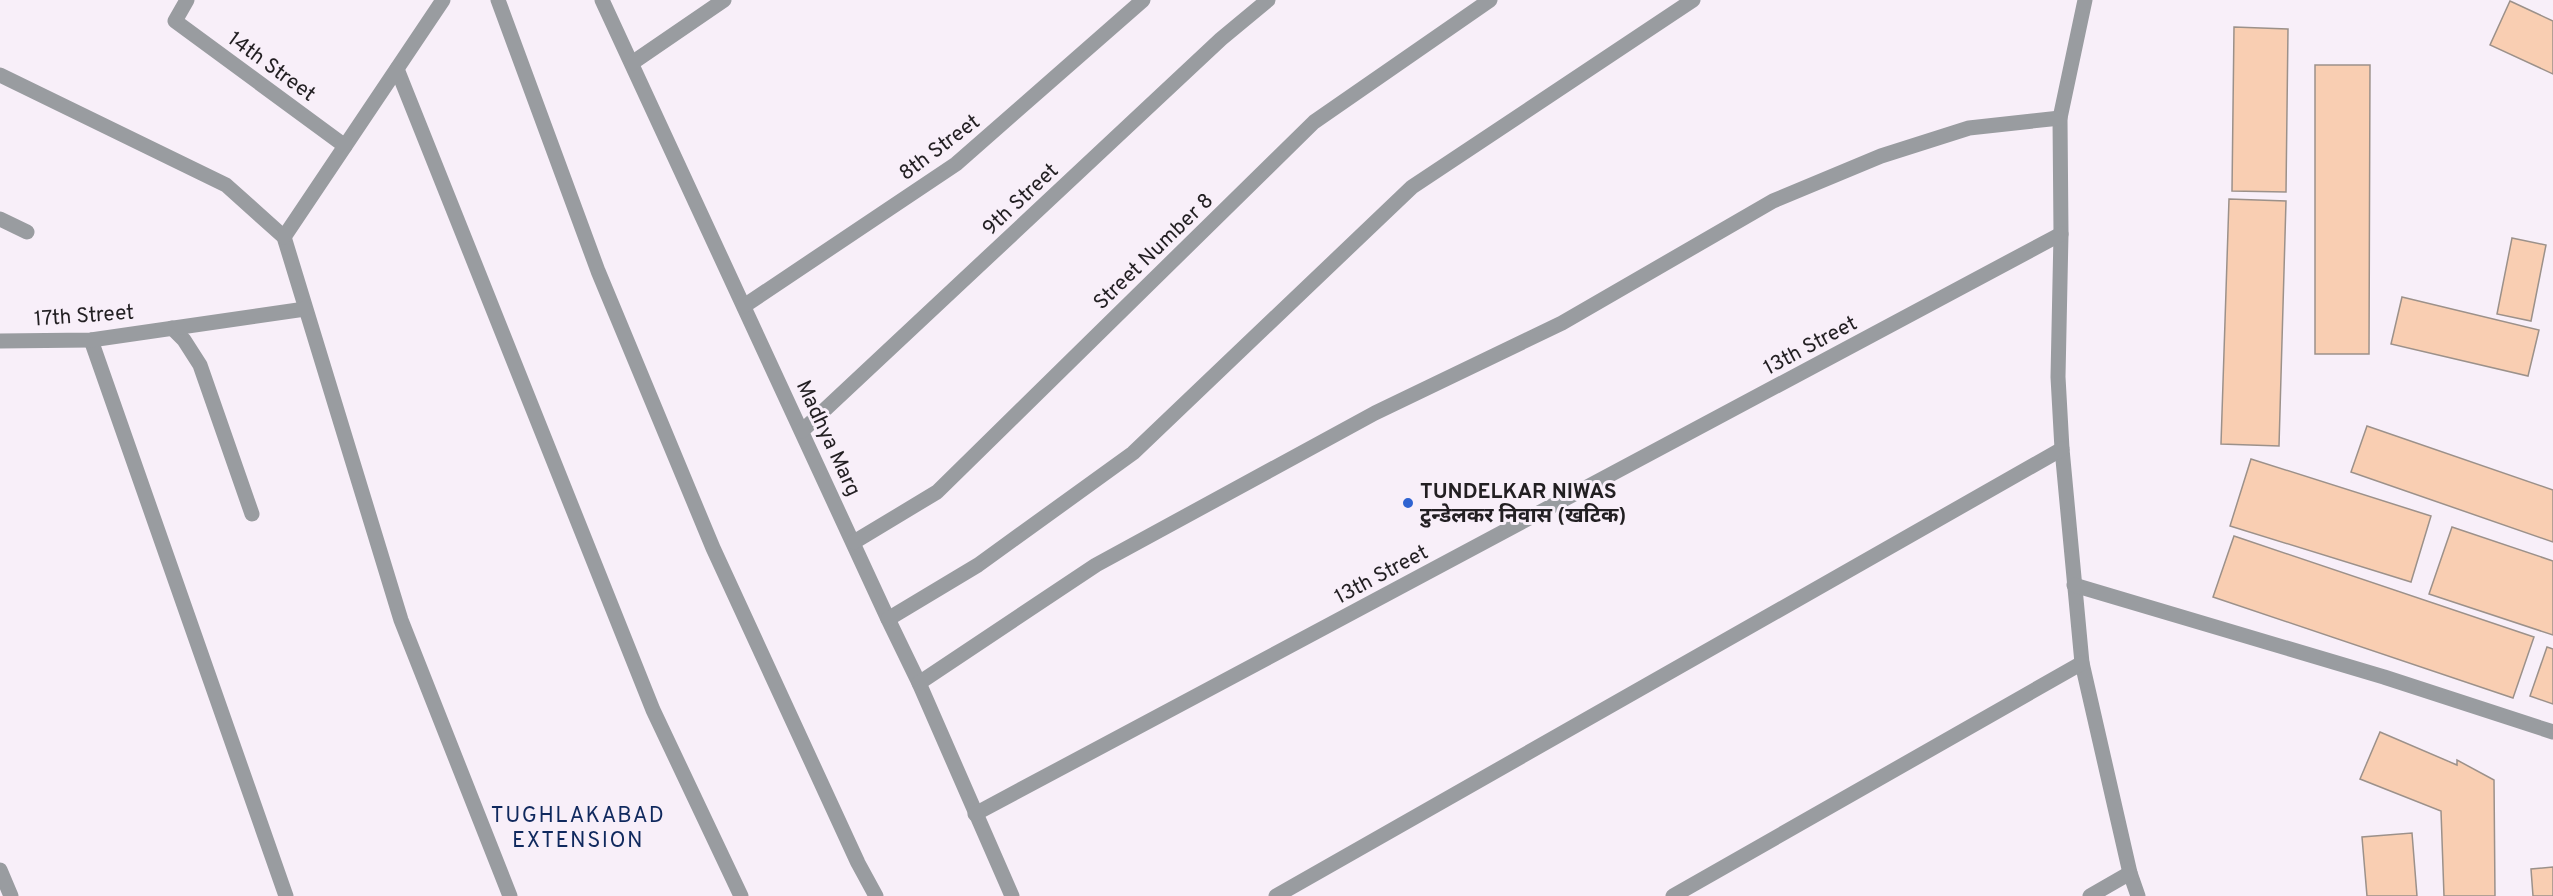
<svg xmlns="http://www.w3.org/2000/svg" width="2553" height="896" font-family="Overpass,'Noto Sans Devanagari',sans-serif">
<rect width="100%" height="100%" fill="#f8eff9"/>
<g fill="#f9ceb2" stroke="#9c918a" stroke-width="1.5">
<polygon points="2510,1 2553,21 2553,74 2490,45"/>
<polygon points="2234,27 2288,29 2286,192 2232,191"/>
<polygon points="2315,65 2370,65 2369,354 2315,354"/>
<polygon points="2229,199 2286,201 2279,446 2221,444"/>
<polygon points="2512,238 2546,245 2531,321 2497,314"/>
<polygon points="2402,297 2539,330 2528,376 2391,344"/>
<polygon points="2367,426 2553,490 2553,542 2351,472"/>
<polygon points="2251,459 2431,516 2411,582 2230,526"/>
<polygon points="2452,527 2553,561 2553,635 2429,594"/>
<polygon points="2234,536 2534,637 2513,698 2213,597"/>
<polygon points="2547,647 2553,649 2553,704 2530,696"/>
<polygon points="2380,732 2457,765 2457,760 2494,780 2495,896 2444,896 2441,811 2360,779"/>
<polygon points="2412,833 2417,896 2367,896 2362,837"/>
<polygon points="2553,867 2553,896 2533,896 2531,869"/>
</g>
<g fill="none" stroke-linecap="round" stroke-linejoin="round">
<g stroke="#999ca0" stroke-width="15">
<polyline points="187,0 175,21 345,146"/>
<polyline points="498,0 598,271 713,548 858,863 876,896"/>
<polyline points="602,0 888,619 919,683 1012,896"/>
<polyline points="2085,0 2060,118 2061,234 2058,377 2062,449 2082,663 2130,873 2138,896"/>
<polyline points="632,63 724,0"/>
<polyline points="397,69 653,710 741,896"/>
<polyline points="0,75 226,185 284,237 401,620 510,896"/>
<polyline points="0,219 27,232"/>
<polyline points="284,237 443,0"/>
<polyline points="744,306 956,164 1143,0"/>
<polyline points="172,328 184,340 200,365 252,514"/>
<polyline points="91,340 286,896"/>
<polyline points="0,341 91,340 305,309"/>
<polyline points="802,431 1221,39 1268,0"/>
<polyline points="854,542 937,492 1314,122 1490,0"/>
<polyline points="2074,585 2384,677 2553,732"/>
<polyline points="888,619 978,565 1133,453 1412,187 1693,0"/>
<polyline points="919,683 1096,565 1375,413 1562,323 1773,201 1881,156 1969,128 2060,118"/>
<polyline points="975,814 2061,234"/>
<polyline points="0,870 11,896"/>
<polyline points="1276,896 2062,449"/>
<polyline points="1673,896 2082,663"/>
<polyline points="2090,896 2130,873"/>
</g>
</g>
<circle fill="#2f63d1" stroke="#f8eff9" stroke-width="2" cx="1408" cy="503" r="6"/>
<g text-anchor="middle" stroke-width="6" stroke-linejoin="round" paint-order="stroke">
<g font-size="21" fill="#221f22" stroke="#f8eff9">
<text transform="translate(272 66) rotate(36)" y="7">14th Street</text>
<text transform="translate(939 147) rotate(-37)" y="7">8th Street</text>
<text transform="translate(1020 199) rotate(-43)" y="7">9th Street</text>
<text transform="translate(1153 251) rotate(-44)" y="7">Street Number 8</text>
<text transform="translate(84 315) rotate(-4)" y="7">17th Street</text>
<text transform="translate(1810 345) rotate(-28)" y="7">13th Street</text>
<text transform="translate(829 438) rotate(65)" y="7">Madhya Marg</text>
<text transform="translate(1381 574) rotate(-28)" y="7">13th Street</text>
</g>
<g font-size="21" font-weight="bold" fill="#221f22" stroke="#f8eff9" text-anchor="start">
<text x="1420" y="498">TUNDELKAR NIWAS<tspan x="1420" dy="24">टुन्डेलकर निवास (खटिक)</tspan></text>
</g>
<g font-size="22" letter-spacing="1.5" fill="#10295e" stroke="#f8eff9">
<text x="578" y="822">TUGHLAKABAD<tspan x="578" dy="25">EXTENSION</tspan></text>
</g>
</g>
</svg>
